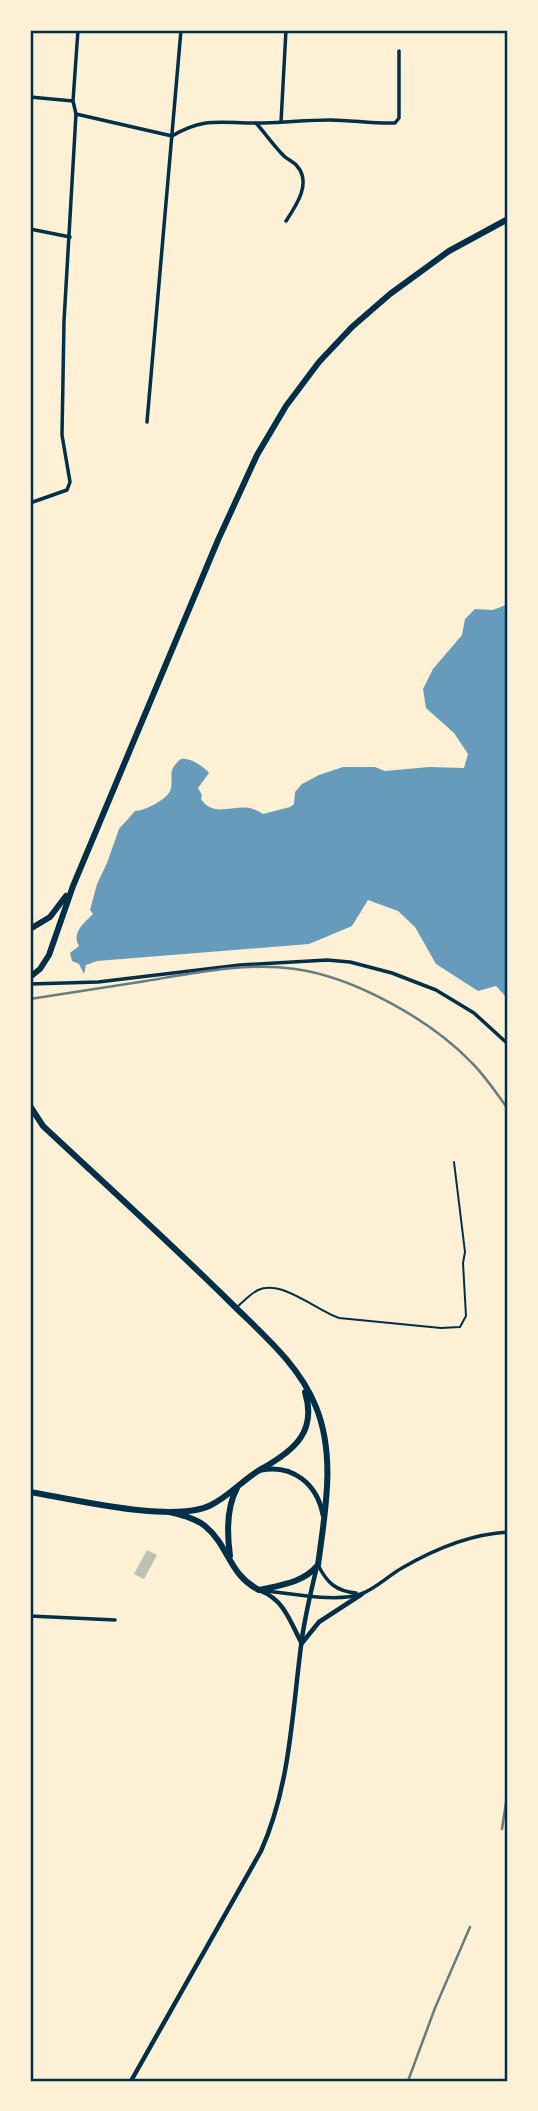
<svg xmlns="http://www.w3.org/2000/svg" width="538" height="2111" font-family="Literata,serif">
<rect width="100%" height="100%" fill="#fdf0d5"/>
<path fill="#669bbc" d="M508,604V999L496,986L478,991L436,964L415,927L398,911L368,900L352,926L309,944L97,961L86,965L84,974L79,964L72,961L70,953L79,946C71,933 84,923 93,914L90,910L97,884L107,863L119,829L135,811C144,811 166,800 170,791C175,778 165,772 181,759C190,757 203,766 209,773L198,788L202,795L201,799C214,819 235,803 253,809C256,810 259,812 263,814L290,807L294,804L295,792L302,784L319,775L343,767H375L385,771L429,767L464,768L468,754L454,733L426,708L423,689L433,669L462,635L465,619L475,609L493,610Z"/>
<polygon fill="#bec0b2" points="147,1550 157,1555 144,1579 134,1574"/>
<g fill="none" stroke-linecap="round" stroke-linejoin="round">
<path stroke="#003049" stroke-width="2" d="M237,1307C243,1302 250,1294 258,1290C282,1279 317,1311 339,1318L441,1328L460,1327L466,1316L463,1263L465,1252L454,1162"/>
<g stroke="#003049" stroke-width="3.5">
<polyline points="30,97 73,101"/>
<path d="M76,114L172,136C204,117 220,123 255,123C280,123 305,120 330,120C352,120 373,124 395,123L399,118V51"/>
<polyline points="281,122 286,30"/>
<path d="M256,123C265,133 274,146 284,156C288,160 294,162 297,166C312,183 296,206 286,221"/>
<polyline points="30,229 70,237"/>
<polyline points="147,422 181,30"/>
<polyline points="30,503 67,490 70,482 62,435 64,321 76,114 73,101 78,30"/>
<polyline points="30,984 98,982 240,965 327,960 350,962 392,973 436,990 474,1013 508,1044"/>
<path d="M318,1565C327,1583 336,1591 356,1593"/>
<path d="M265,1591C292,1593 336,1603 361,1594C375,1589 388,1576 402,1568C433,1550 472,1534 508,1532"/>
<polyline points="30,1616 115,1620"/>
</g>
<g stroke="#003049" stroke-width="4.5">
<path d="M261,1591C284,1600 290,1621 301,1642"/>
<polyline points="302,1643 319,1622 362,1594"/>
<path d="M131,2081L261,1851C290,1786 292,1715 301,1646C304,1619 311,1592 317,1566"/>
</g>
<path stroke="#003049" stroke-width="5" d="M261,1470C293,1464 317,1484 323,1515"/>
<g stroke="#003049" stroke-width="6">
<polyline points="30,929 50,917 66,896"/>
<polyline points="30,977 40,969 49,955 73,886 218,540 257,455 286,406 319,362 352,327 390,294 449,251 508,219"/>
<path d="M30,1106L43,1126C105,1184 168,1241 229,1301C261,1333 299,1364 316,1407C336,1456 325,1513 318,1565C303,1583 281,1585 259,1590C228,1574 230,1547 205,1526C195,1518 181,1515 169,1512"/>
<path d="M30,1492C72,1499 174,1524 211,1505C230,1496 244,1478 263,1468C295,1450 317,1431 305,1392"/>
<path d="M230,1556C227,1534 226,1508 237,1488"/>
</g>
<g stroke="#657d81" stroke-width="2.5">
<path d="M30,999C68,993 107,987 146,981C194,973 246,962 295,969C354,977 431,1020 472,1063C486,1077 497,1094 508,1109"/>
<polyline points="502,1829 508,1789"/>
<polyline points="408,2081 435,2008 470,1927"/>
</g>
</g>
<rect width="538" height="2111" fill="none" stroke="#fdf0d5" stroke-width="63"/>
<rect x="32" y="32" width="474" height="2048" fill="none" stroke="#003049" stroke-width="2.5"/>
</svg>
